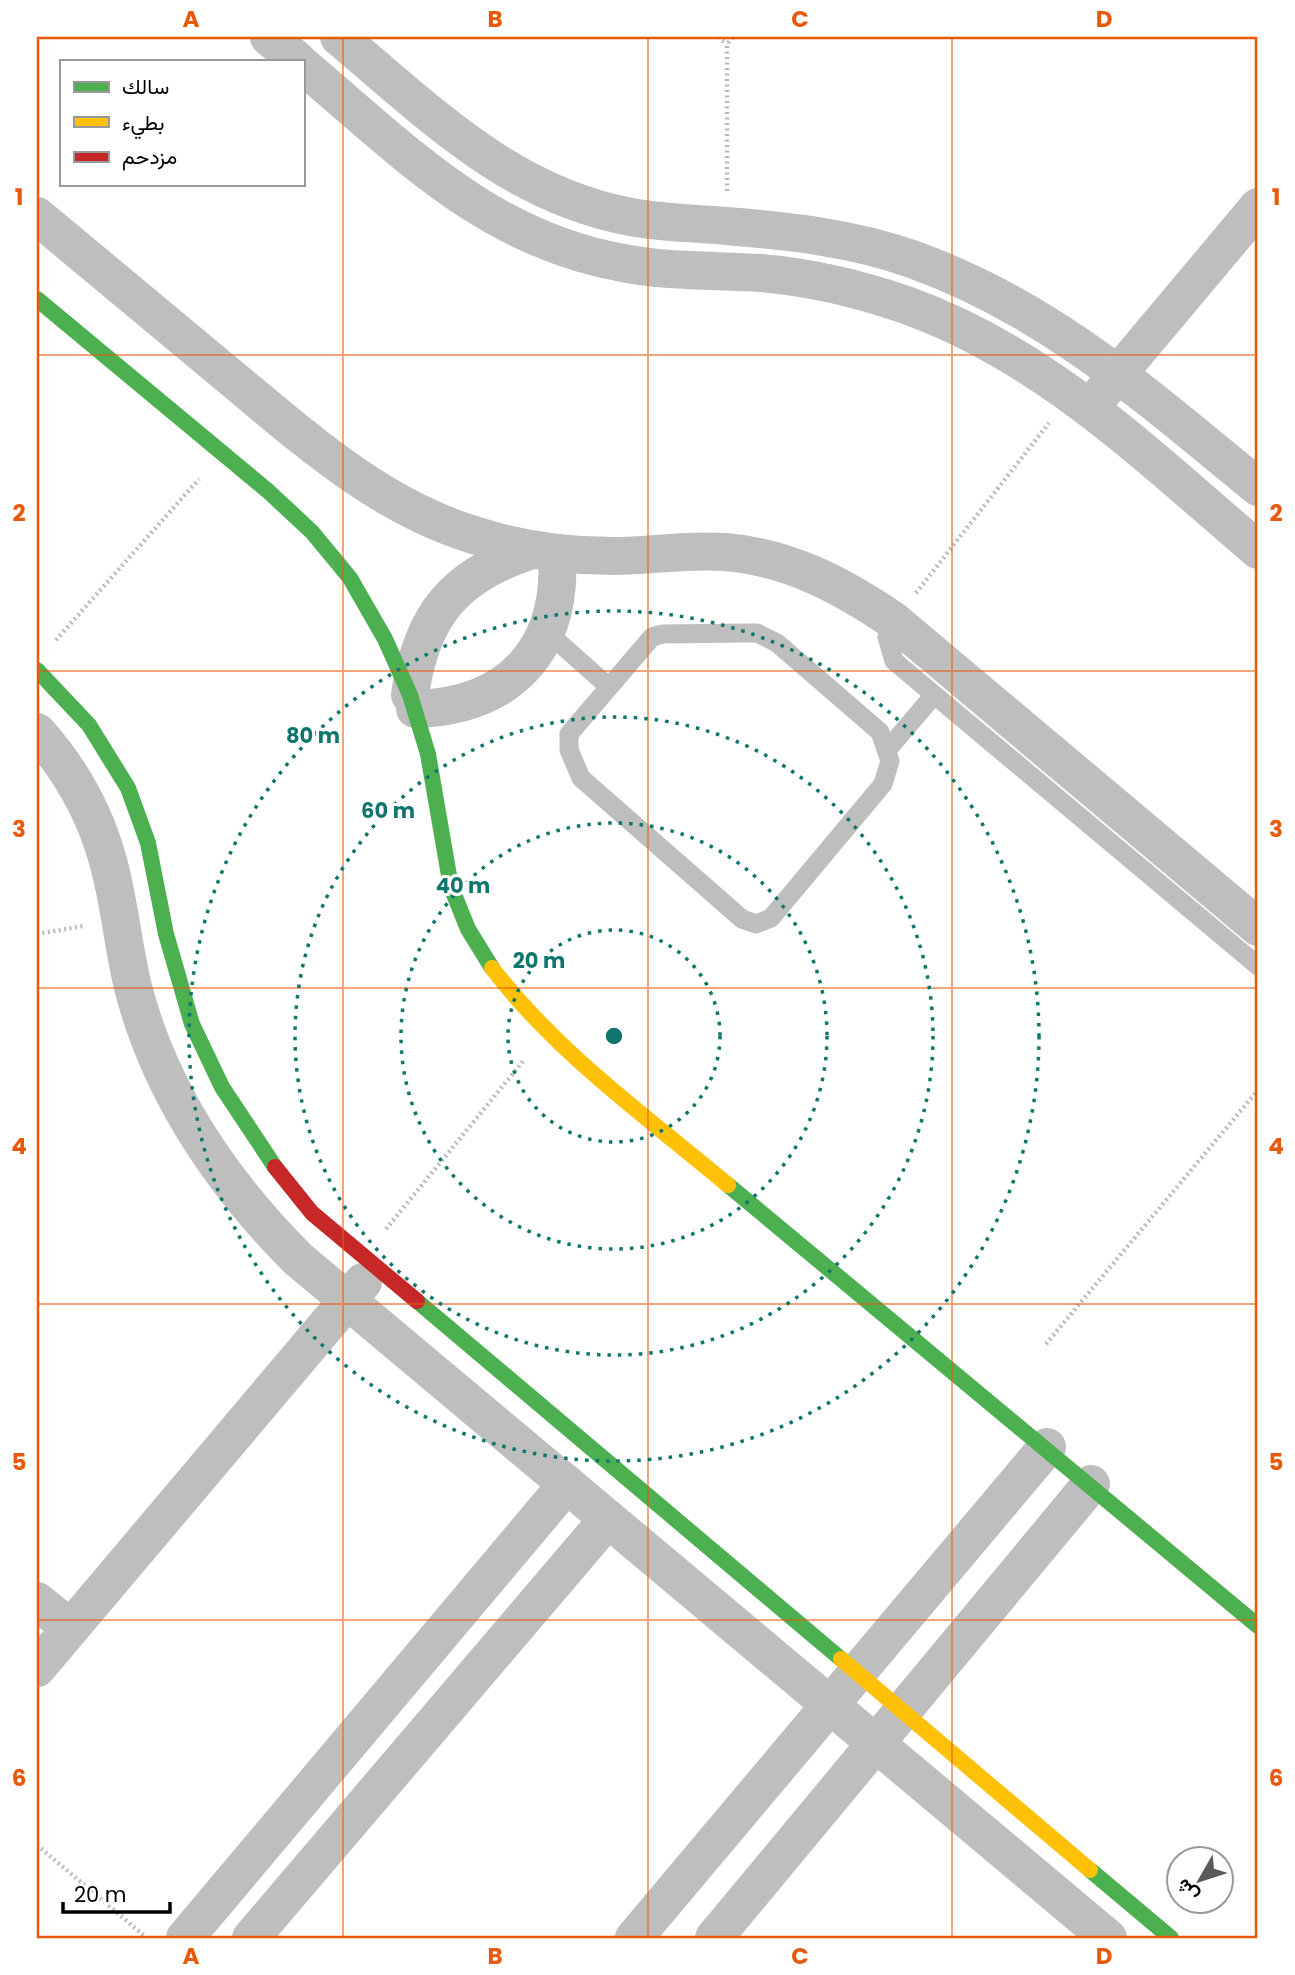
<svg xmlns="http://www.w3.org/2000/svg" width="1295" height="1975" font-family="Poppins,Vazirmatn,sans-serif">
<rect width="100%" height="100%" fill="#fff"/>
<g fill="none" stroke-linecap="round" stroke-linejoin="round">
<g stroke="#b9b9b9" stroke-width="4.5" stroke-dasharray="2 3.5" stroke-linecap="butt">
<polyline points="718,37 727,44"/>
<polyline points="727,191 727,44 733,37"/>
<polyline points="916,593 1049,423"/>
<polyline points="56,640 199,479"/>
<polyline points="37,934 83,926"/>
<polyline points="386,1229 524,1060"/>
<polyline points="1046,1344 1258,1090"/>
<polyline points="37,1845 147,1938"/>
</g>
<g stroke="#bebebe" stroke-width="19">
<polyline points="894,621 887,637 894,661 1258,966"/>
<polyline points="546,631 609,687"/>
<polygon points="745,633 757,633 777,643 880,732 890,761 883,784 771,918 756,924 742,919 581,778 569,750 569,734 652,637 663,634"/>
<polyline points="888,749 934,695"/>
</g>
<g stroke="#bebebe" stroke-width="38">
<polyline points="269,37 298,61"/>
<path d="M339,37C431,114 509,194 631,217C662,223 695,223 726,226C789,231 852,238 912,259C1049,308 1148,397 1258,487"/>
<path d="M303,66C403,150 487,239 623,263C668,272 715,270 761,273C809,277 860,289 906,305C1044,354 1149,457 1258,550"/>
<path d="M37,216C100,269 164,322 228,375C303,437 378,506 474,535C520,550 566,556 614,556C651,556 688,549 725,552C789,557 843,586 894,621L1258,927"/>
<polyline points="1102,393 1258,207"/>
<path d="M410,695C421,615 455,575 532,550"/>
<path d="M415,709C511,706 563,649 557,554"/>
<path d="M37,732C70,769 95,813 108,861C120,904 123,948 134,991C162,1096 223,1184 298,1259L1108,1938"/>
<polyline points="37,1601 70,1628"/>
<polyline points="37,1668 363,1282"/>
<polyline points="185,1938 567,1484"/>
<polyline points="251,1938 608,1519"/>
<polyline points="634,1938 1047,1447"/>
<polyline points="714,1938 1091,1484"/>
</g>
<g stroke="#4caf50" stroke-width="16">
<polyline points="37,299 268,491 312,532 350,578 385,639 410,695 428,754 451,887 468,929 492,968"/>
<polyline points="37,670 89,725 128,788 148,843 166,934 192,1024 222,1087 275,1167"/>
<polyline points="728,1185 1258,1626"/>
<polyline points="417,1301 841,1659"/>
<polyline points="1090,1870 1171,1938"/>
</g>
<g stroke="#ffc107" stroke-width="16">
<path d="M492,968C557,1053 647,1117 728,1185"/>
<polyline points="841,1659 1090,1870"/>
</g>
<polyline stroke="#c62828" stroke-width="16" points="275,1167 312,1213 417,1301"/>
</g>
<path fill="none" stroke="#e8590c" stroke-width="2" stroke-opacity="0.55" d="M343,37V1938M648,37V1938M952,37V1938M37,355H1258M37,671H1258M37,988H1258M37,1304H1258M37,1620H1258"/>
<g fill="none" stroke="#0f766e" stroke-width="3.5" stroke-dasharray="3.5 7">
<circle cx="614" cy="1036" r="106"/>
<circle cx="614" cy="1036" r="213"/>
<circle cx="614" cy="1036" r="319"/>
<circle cx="614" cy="1036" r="425"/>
</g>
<circle cx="614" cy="1036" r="10" fill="#0f766e" stroke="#fff" stroke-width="3.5"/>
<g font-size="21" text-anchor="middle" font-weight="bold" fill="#0f766e" stroke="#fff" stroke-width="6" stroke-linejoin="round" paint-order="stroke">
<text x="313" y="743">80 m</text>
<text x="388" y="818">60 m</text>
<text x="463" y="893">40 m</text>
<text x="539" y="968">20 m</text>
</g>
<rect width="1295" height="1975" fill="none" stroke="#ffffff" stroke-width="77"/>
<rect x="60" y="60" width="245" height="126" fill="#ffffff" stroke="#999999" stroke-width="2"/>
<rect x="74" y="82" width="35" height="10" fill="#4caf50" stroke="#999999" stroke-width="2"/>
<text x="122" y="94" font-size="21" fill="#000000">سالك</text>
<rect x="74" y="117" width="35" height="10" fill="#ffc107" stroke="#999999" stroke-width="2"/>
<text x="122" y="130" font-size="21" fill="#000000">بطيء</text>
<rect x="74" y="152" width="35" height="10" fill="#c62828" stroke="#999999" stroke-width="2"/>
<text x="122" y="164" font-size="21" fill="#000000">مزدحم</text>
<g transform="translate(1200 1880) rotate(231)"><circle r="33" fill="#ffffff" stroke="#999999" stroke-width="2"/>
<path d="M0-5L12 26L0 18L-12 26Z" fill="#595959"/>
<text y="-10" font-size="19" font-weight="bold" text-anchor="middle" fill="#000000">ش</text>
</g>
<path d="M63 1902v10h107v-10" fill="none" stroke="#000000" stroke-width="3.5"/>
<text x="74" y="1902" font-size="21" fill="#000000" stroke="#ffffff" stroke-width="5" paint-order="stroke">20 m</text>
<rect x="38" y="38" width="1218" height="1899" fill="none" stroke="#e8590c" stroke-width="2.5"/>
<g font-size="23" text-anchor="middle" font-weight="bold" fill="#e8590c">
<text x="191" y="27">A</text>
<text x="495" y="27">B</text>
<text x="800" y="27">C</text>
<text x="1104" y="27">D</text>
<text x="19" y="205">1</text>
<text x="1276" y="205">1</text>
<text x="19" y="521">2</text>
<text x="1276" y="521">2</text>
<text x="19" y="837">3</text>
<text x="1276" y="837">3</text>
<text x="19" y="1154">4</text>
<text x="1276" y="1154">4</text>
<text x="19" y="1470">5</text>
<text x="1276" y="1470">5</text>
<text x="19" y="1786">6</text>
<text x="1276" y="1786">6</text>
<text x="191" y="1964">A</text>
<text x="495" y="1964">B</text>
<text x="800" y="1964">C</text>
<text x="1104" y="1964">D</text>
</g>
</svg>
